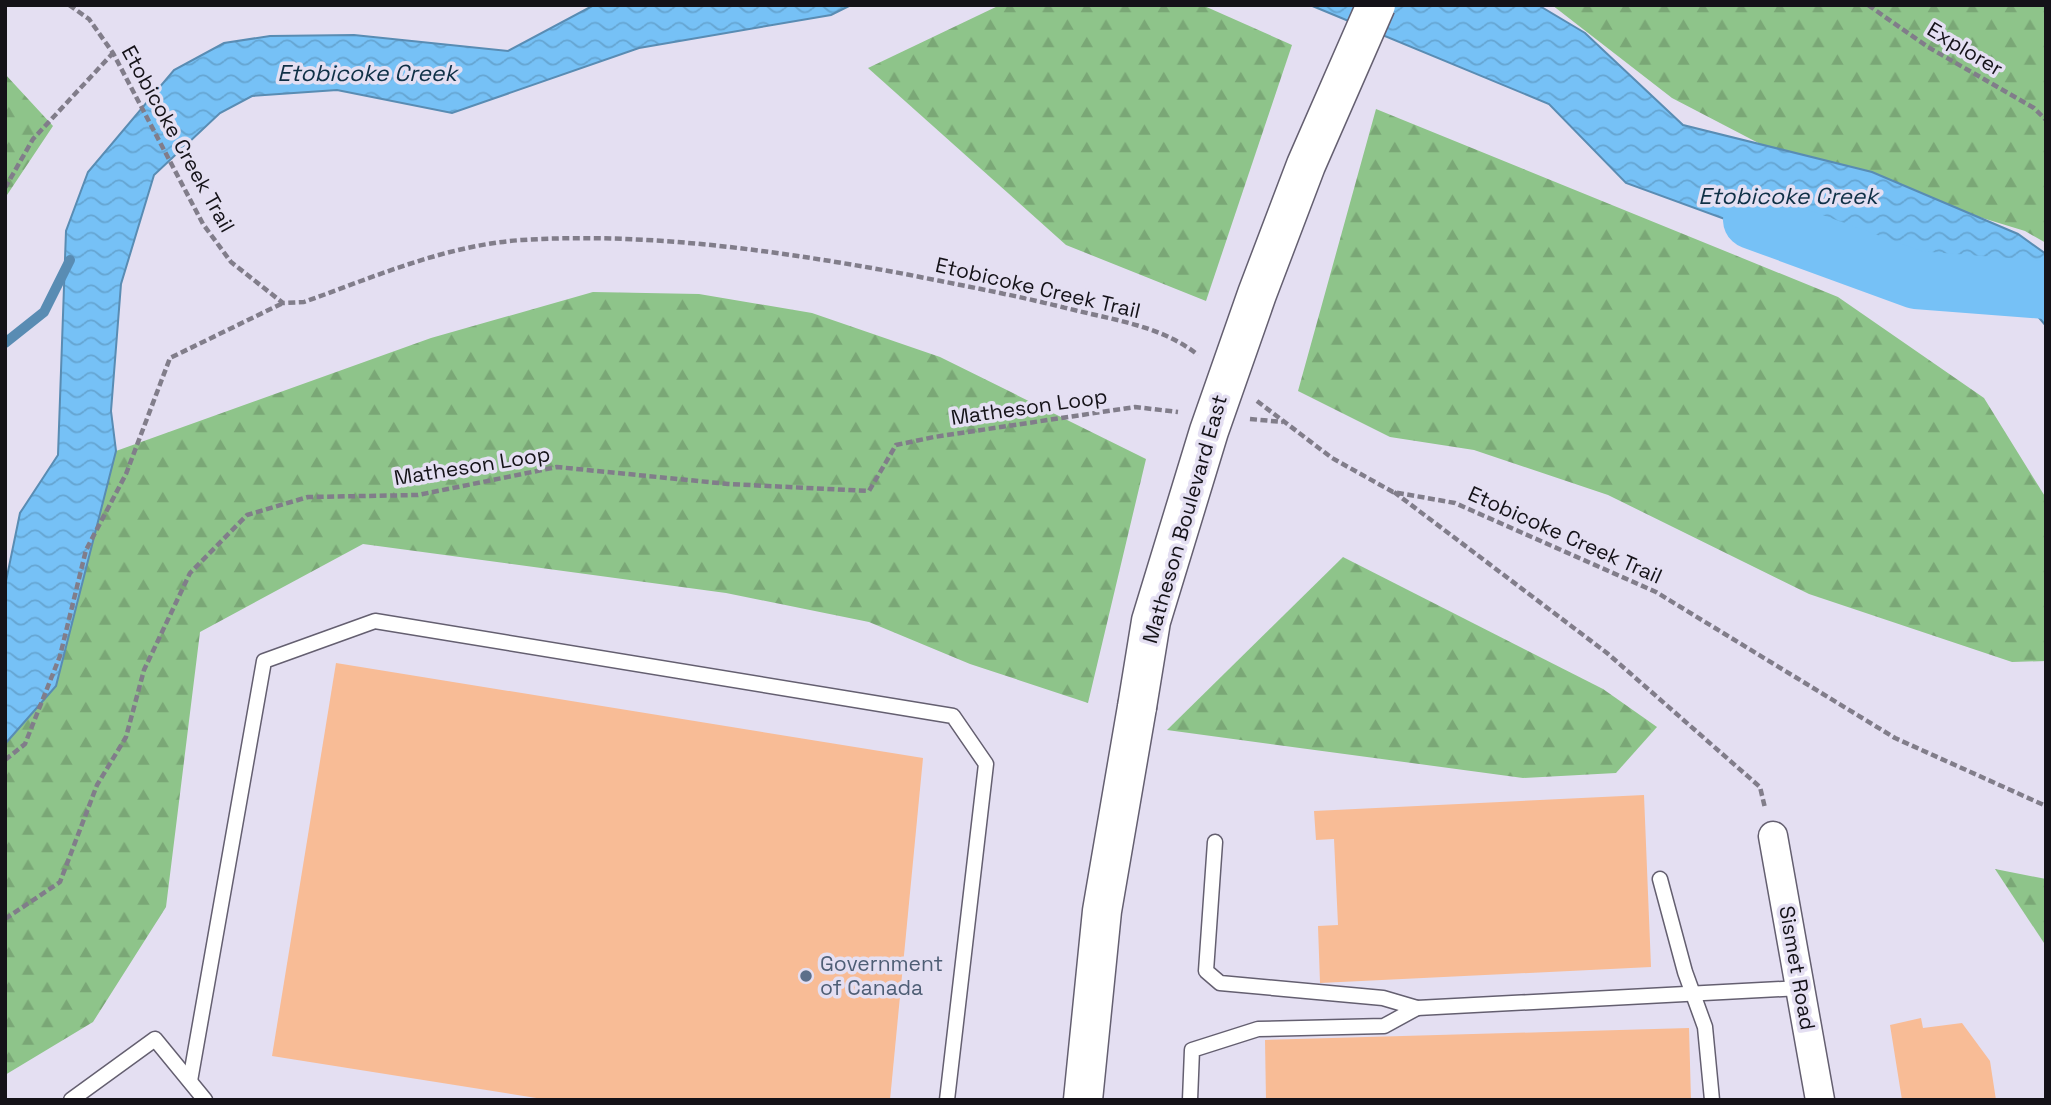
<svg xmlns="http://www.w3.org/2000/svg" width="2051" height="1105" font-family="'Space Grotesk',sans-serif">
<defs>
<pattern id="forest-firs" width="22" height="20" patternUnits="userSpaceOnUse" patternTransform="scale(1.75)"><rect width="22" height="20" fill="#8ec48a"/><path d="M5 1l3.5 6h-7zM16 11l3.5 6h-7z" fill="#7aa776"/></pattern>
<pattern id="water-waves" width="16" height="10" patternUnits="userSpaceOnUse" patternTransform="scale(1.75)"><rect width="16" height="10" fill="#76c1f6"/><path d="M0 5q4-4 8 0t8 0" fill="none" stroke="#65a5d2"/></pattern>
</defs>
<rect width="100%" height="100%" fill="#e4dff2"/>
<g fill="url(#forest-firs)">
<polygon points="1000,5 1202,5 1292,45 1206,301 1066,245 868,68"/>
<polygon points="1552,5 2046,5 2046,243 2025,231 1789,159 1672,98"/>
<polygon points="5,74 53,126 7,195 5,209"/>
<polygon points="1376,109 1838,297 1984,398 2046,498 2046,661 2012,662 1809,594 1608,495 1474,450 1390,437 1298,391"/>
<polygon points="593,292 699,294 812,313 940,357 1146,459 1088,703 970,664 869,622 726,593 363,544 200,632 166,907 93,1022 5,1075 5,744 56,686 116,451 431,338"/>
<polygon points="1343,557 1603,689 1657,727 1616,773 1523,778 1167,730"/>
<polygon points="1995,869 2046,879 2046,946"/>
</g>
<g fill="url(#water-waves)" stroke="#598cb3" stroke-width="2">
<polygon points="594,5 851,5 831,15 639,48 452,113 337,90 252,96 220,113 154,175 121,284 111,411 116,451 56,686 5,744 5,586 20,513 58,455 66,231 88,172 174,70 224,43 270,36 354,35 508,51"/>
<polygon points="1310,5 1538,5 1585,33 1683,125 1872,172 2018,234 2046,254 2046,326 2025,301 1985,277 1774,237 1626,183 1549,104"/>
</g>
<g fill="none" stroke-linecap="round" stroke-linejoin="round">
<polyline stroke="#598cb3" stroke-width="10" points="5,343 44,312 70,260"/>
<polyline stroke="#76c1f6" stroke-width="58" points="1752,220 1916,280 2046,290"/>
</g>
<g fill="#f8bc96">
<polygon points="336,663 923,758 890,1100 549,1100 272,1056"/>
<polygon points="1644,795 1651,967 1320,983 1318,926 1338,925 1334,839 1316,840 1314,811"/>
<polygon points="1921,1018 1923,1028 1962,1023 1990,1061 1996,1100 1902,1100 1890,1025"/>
<polygon points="1689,1028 1691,1100 1266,1100 1265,1040"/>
</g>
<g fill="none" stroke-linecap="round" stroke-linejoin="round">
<defs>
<g id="lane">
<polyline points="1215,842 1206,971 1220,983 1383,998 1417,1008 1801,988"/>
<polyline points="1660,879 1685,972 1705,1027 1712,1100"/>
<polyline points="190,1081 264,661 375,621 953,716 986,764 947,1100"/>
<polyline points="71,1100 155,1039 205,1100"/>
<polyline points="1190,1100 1192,1050 1258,1029 1384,1026 1417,1008"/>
</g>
<polyline id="street" points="1773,836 1820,1100"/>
<polyline id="secondary" points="1083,1100 1102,911 1137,707"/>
</defs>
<use href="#lane" stroke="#645f70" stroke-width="17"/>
<use href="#street" stroke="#645f70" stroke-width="31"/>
<use href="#secondary" stroke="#645f70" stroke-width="41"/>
<g stroke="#817d8a" stroke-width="4.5" stroke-dasharray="7 3.5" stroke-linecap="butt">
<path d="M69,5L89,19L113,53L203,224L231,262L283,303L304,302C374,277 446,245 522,240C650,232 779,251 905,274C960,285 1015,295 1070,309C1114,320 1162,326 1198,355"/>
<polyline points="1868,5 1928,47 2034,108 2046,120"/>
<polyline points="5,188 33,139 113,53"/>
<polyline points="1257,401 1332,458 1393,492 1455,503 1656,592 1895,738 2046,806"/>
<polyline points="1250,419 1283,422"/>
<polyline points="1394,492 1607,653 1760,787 1765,808"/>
<polyline points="5,760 25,744 60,656 86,550 126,474 170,358 283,303"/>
<polyline points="5,919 60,882 97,785 126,737 144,670 190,573 247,515 308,497 418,495 557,467 728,484 869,491 896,445 934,437 1135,407 1178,412"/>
</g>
<use href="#lane" stroke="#fff" stroke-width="14"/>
<use href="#street" stroke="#fff" stroke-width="28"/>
<use href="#secondary" stroke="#fff" stroke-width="38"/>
<defs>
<polyline id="secondary-bridge" points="1137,707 1151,621 1209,431 1257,294 1306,165 1376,5"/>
</defs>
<use href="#secondary-bridge" stroke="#645f70" stroke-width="41" stroke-linecap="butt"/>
<use href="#secondary-bridge" stroke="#fff" stroke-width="38"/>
</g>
<circle fill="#5c6f8a" stroke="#e4dff2" stroke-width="2.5" cx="806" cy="976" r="7"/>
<g text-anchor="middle" stroke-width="7" stroke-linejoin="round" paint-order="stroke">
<g font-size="21" fill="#141218" stroke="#e4dff2">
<text transform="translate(1965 49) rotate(31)" y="7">Explorer</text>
<text transform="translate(178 139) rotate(61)" y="7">Etobicoke Creek Trail</text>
<text transform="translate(1038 288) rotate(13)" y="7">Etobicoke Creek Trail</text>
<text transform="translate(1029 407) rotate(-8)" y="7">Matheson Loop</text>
<text transform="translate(472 466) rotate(-9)" y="7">Matheson Loop</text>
<text transform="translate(1185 519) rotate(-74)" y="7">Matheson Boulevard East</text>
<text transform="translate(1565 535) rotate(24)" y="7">Etobicoke Creek Trail</text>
<text transform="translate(1797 968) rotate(80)" y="7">Sismet Road</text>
</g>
<g font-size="21" fill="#4e5e75" stroke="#e4dff2" text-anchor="start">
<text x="820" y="971">Government<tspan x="820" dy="24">of Canada</tspan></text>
</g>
<g font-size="23" font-style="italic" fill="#0f3046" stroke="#e4dff2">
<text x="367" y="81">Etobicoke Creek</text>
<text x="1788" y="204">Etobicoke Creek</text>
</g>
</g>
<rect width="2051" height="1105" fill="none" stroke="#141218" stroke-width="14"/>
</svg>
